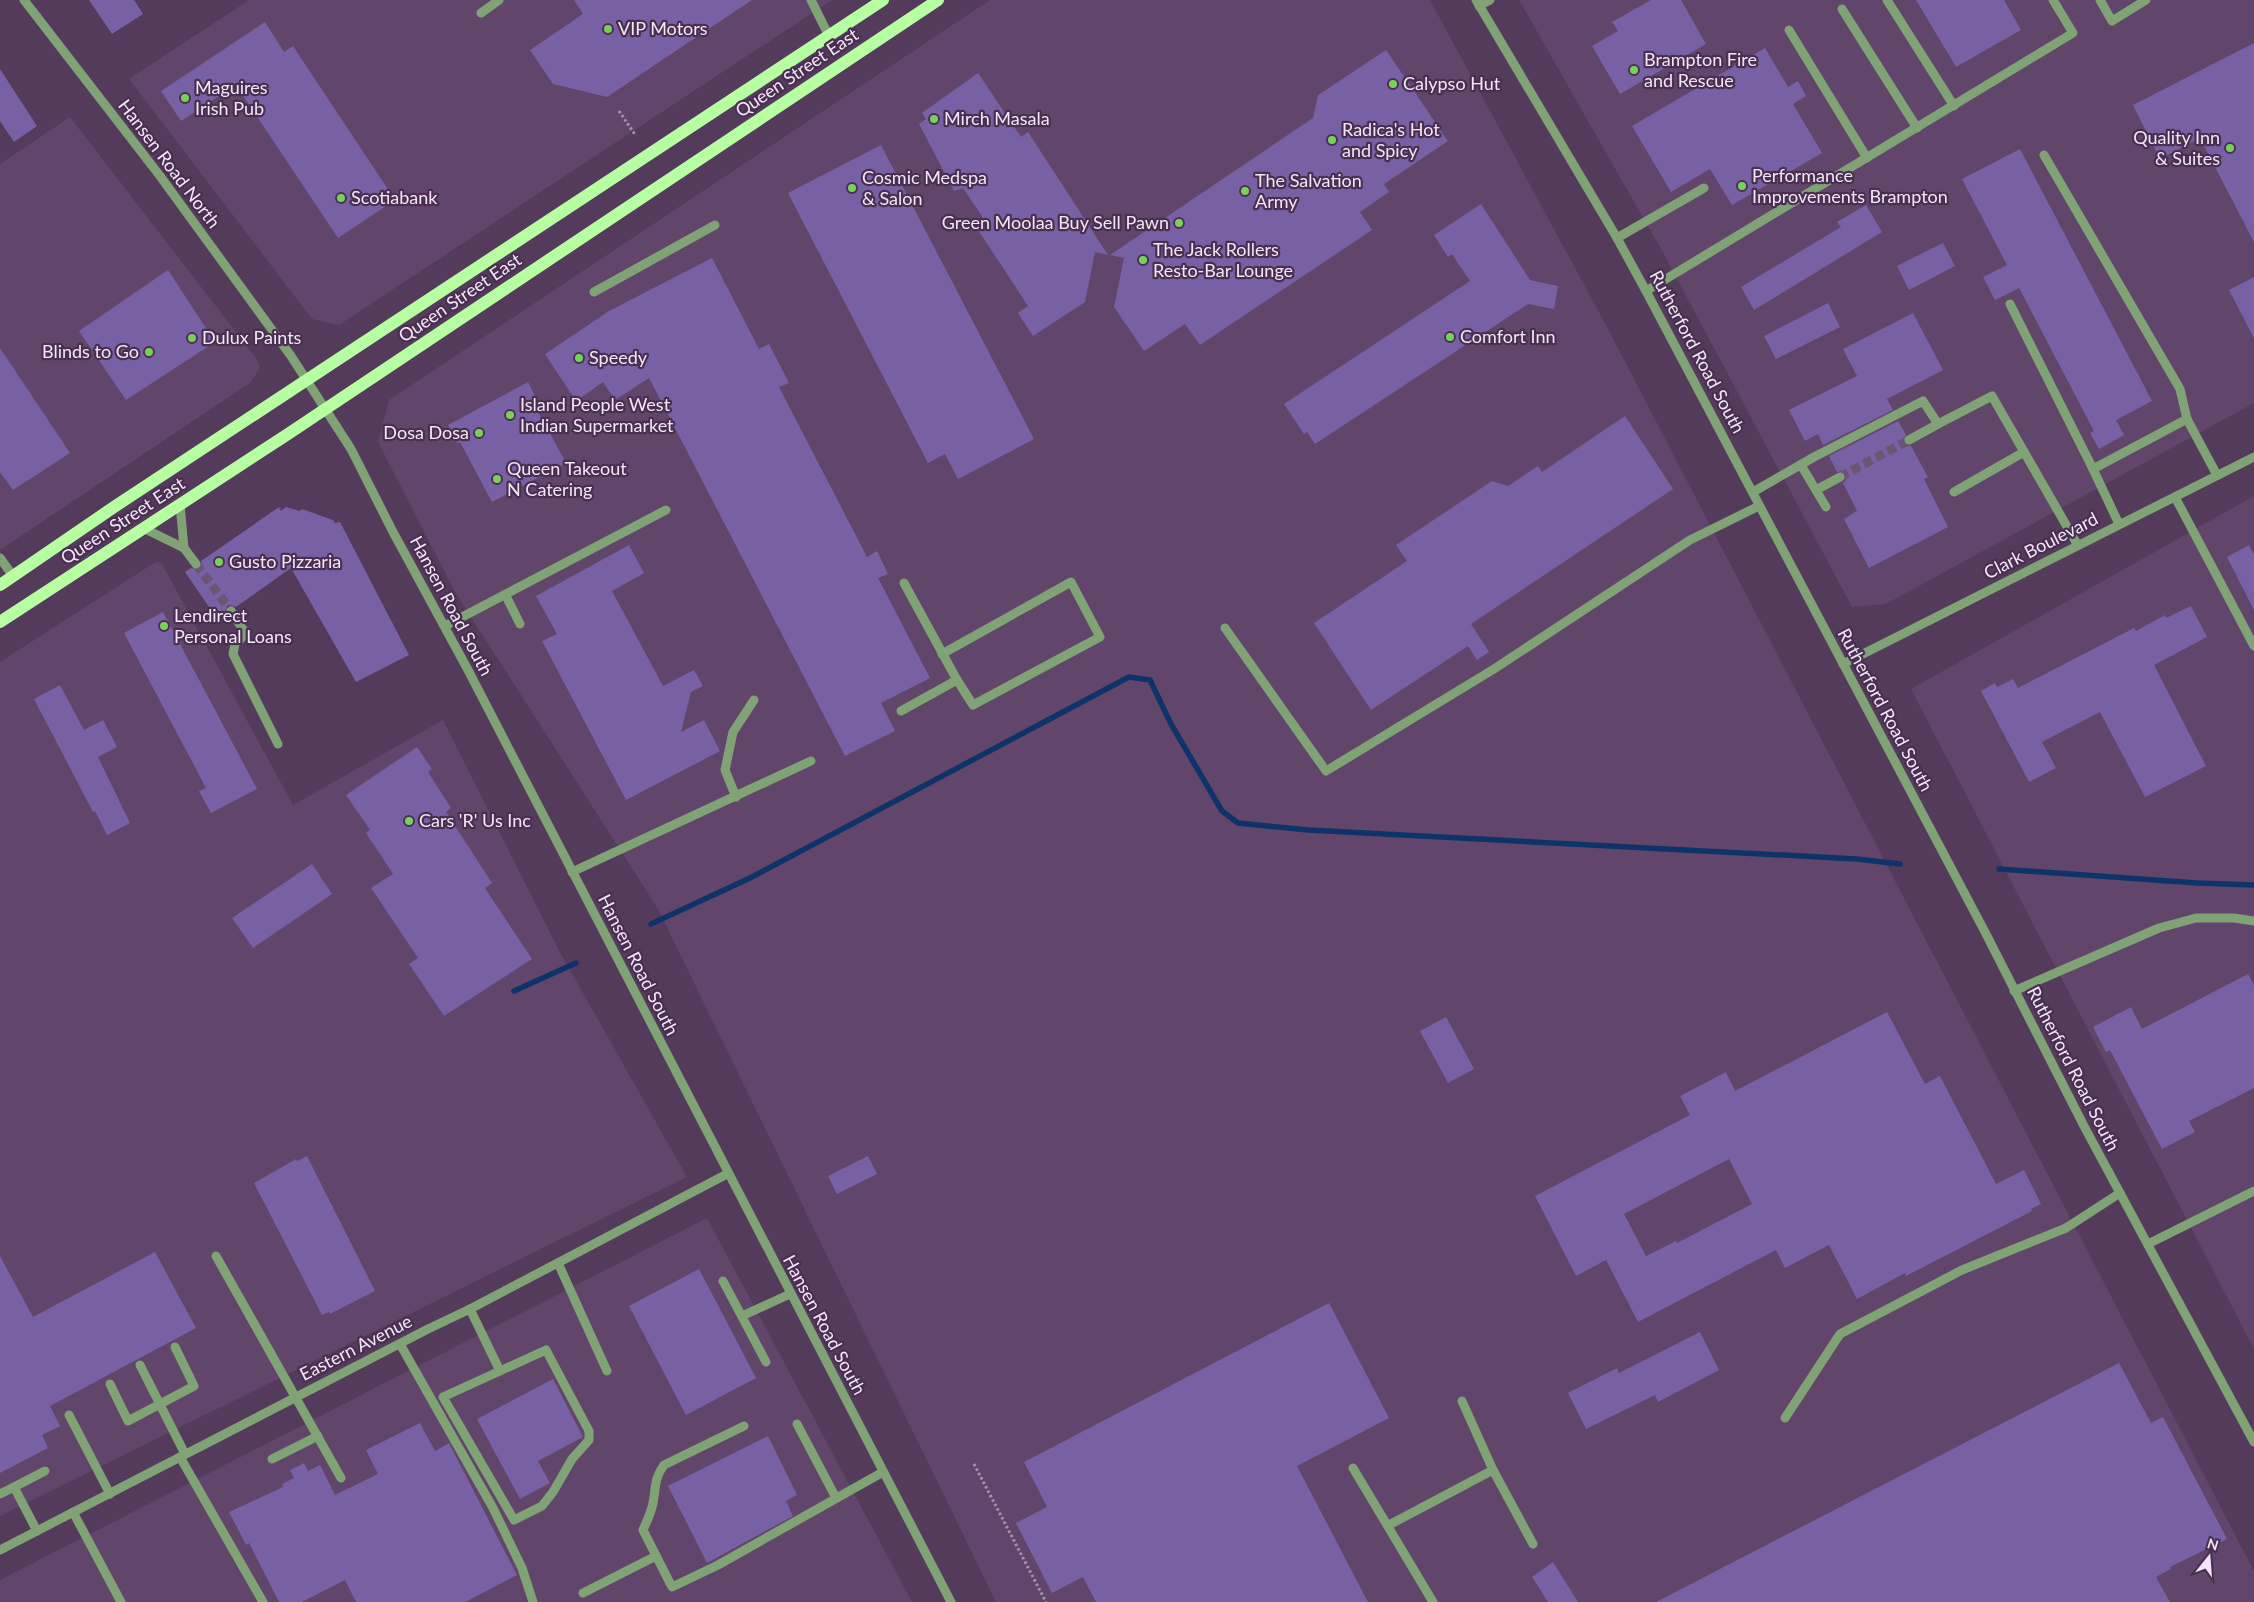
<svg xmlns="http://www.w3.org/2000/svg" width="2254" height="1602" font-family="Lato,sans-serif">
<rect width="100%" height="100%" fill="#543a5b"/>
<g fill="#62456a">
<polygon points="249,0 832,0 339,325 312,319 129,79"/>
<polygon points="990,0 1430,0 1607,327 2254,1571 2254,1602 996,1602 658,909 455,592 378,442 389,400"/>
<polygon points="1519,0 2254,0 2254,403 1886,604 1852,607 1666,258"/>
<polygon points="70,117 256,358 260,368 250,383 0,550 0,164"/>
<polygon points="2254,496 2254,1349 1911,689"/>
<polygon points="157,561 162,564 293,805 443,720 561,954 687,1177 0,1516 0,662"/>
<polygon points="707,1218 912,1602 0,1602 0,1580"/>
</g>
<g fill="none" stroke-linecap="round" stroke-linejoin="round">
<g stroke="#0d336a" stroke-width="5.5">
<polyline points="1999,869 2197,883 2254,885"/>
<polyline points="651,924 750,878 1129,677 1150,680 1171,724 1222,811 1238,823 1308,830 1857,859 1900,864"/>
<polyline points="514,991 576,963"/>
</g>
</g>
<g fill="#7860a4" fill-rule="evenodd">
<polygon points="89,0 134,0 143,14 112,34"/>
<polygon points="574,0 752,0 607,97 553,84 530,50 583,14"/>
<polygon points="1651,0 1681,0 1706,44 1620,94 1592,46 1618,31 1612,22"/>
<polygon points="1916,0 2004,0 2021,30 1956,67"/>
<polygon points="265,22 284,52 293,46 395,200 338,238 236,85 181,121 161,91"/>
<polygon points="2254,43 2254,242 2200,138 2160,159 2133,105"/>
<polygon points="1765,48 1788,87 1798,81 1806,96 1793,104 1822,153 1732,205 1710,169 1671,192 1632,126"/>
<polygon points="1386,50 1448,141 1384,184 1389,192 1360,212 1372,230 1200,345 1185,324 1144,351 1114,307 1124,258 1110,255 1313,118 1318,95"/>
<polygon points="0,69 37,126 14,142 0,121"/>
<polygon points="978,73 1021,137 1028,132 1108,255 1095,252 1085,302 1033,336 1018,313 1028,306 978,230 987,224 963,188 954,191 919,124 926,119 922,113"/>
<polygon points="881,145 1034,439 958,479 945,454 928,463 788,193"/>
<polygon points="2020,149 2152,401 2116,420 2124,435 2099,449 2090,433 2094,431 2019,288 1995,300 1983,277 2007,265 1962,179"/>
<polygon points="1481,204 1530,280 1558,286 1554,309 1528,304 1315,444 1307,432 1304,434 1284,404 1470,281 1452,254 1448,257 1434,235"/>
<polygon points="1866,205 1882,232 1754,310 1741,287 1841,227 1837,222"/>
<polygon points="1943,243 1955,266 1909,290 1897,266"/>
<polygon points="712,258 759,349 769,344 789,383 779,387 867,557 877,551 888,574 878,578 930,678 881,703 895,731 845,756 649,378 615,400 603,382 576,401 545,354 609,311"/>
<polygon points="168,270 215,342 126,400 79,331"/>
<polygon points="2254,277 2254,338 2229,290"/>
<polygon points="1828,303 1840,327 1776,359 1764,336"/>
<polygon points="1913,313 1943,370 1887,399 1893,410 1823,445 1818,434 1805,441 1789,410 1857,376 1843,349"/>
<polygon points="0,348 70,453 13,490 0,472"/>
<polygon points="528,382 537,400 533,402 566,463 492,502 460,442 457,443 448,425"/>
<polygon points="1625,416 1673,489 1471,624 1489,652 1477,660 1468,646 1371,710 1314,623 1407,561 1396,545 1492,481 1508,486 1538,466 1542,472"/>
<polygon points="1898,421 1906,435 1903,443 1906,446 1911,446 1928,477 1924,479 1948,527 1869,568 1844,519 1857,511 1843,483 1846,480 1846,474 1843,471 1837,472 1829,456"/>
<polygon points="279,507 281,511 286,507 300,511 302,509 333,520 335,523 340,522 409,655 356,682 291,568 236,607 231,605 227,606 226,614 218,620 185,572 191,568 199,569 202,566 201,561"/>
<polygon points="629,545 644,573 612,591 663,686 694,670 703,686 691,692 681,732 704,720 720,751 626,800 542,641 557,634 536,596"/>
<polygon points="2249,545 2254,554 2254,610 2227,557"/>
<polygon points="2191,606 2207,637 2154,665 2206,766 2145,797 2100,712 2042,742 2056,768 2029,782 1981,691 1995,683 1997,687 2013,679 2018,688 2134,628 2136,631 2165,615 2166,618"/>
<polygon points="163,612 257,789 211,813 199,791 206,788 124,633"/>
<polygon points="60,685 84,730 103,720 117,747 98,757 130,823 107,835 95,811 93,812 34,699"/>
<polygon points="417,747 432,769 428,772 451,808 446,812 492,883 485,888 532,959 444,1016 409,964 418,958 371,888 393,874 366,833 370,830 346,795"/>
<polygon points="312,864 332,894 253,948 232,918"/>
<polygon points="2248,974 2254,985 2254,1088 2189,1121 2195,1132 2162,1149 2110,1050 2106,1052 2093,1027 2131,1007 2142,1029"/>
<path d="M1887,1012L1925,1084L1940,1076L1996,1184L2024,1170L2041,1204L2031,1209L2032,1211L1906,1276L1905,1273L1857,1299L1829,1245L1785,1268L1776,1250L1638,1322L1606,1260L1576,1276L1535,1196L1690,1115L1680,1096L1726,1072L1735,1091ZM1729,1159L1752,1204L1677,1243L1676,1241L1646,1256L1624,1214Z"/>
<polygon points="1446,1017 1474,1069 1448,1083 1420,1031"/>
<polygon points="307,1156 375,1291 330,1314 329,1312 322,1315 254,1183 296,1159 297,1161"/>
<polygon points="868,1156 877,1174 837,1194 828,1176"/>
<polygon points="155,1252 196,1328 50,1406 60,1426 42,1435 48,1448 0,1473 0,1256 33,1317"/>
<polygon points="699,1269 756,1378 686,1415 629,1306"/>
<polygon points="1329,1303 1389,1418 1297,1466 1368,1602 1096,1602 1083,1577 1052,1593 1016,1523 1047,1507 1024,1462"/>
<polygon points="1700,1332 1719,1370 1658,1402 1655,1395 1586,1429 1568,1393 1617,1368 1619,1373"/>
<polygon points="2119,1363 2151,1423 2163,1417 2227,1539 2170,1567 2171,1569 2156,1577 2170,1602 1656,1602"/>
<polygon points="553,1379 583,1437 538,1461 550,1483 520,1499 477,1419"/>
<polygon points="420,1423 435,1451 449,1443 517,1575 465,1602 356,1602 345,1580 302,1602 279,1602 249,1543 246,1545 229,1512 283,1487 282,1484 294,1478 290,1470 304,1463 308,1471 320,1465 335,1495 378,1474 366,1450"/>
<polygon points="768,1436 797,1495 786,1501 793,1516 707,1563 668,1486"/>
<polygon points="1553,1562 1578,1602 1548,1602 1532,1577"/>
</g>
<g fill="none" stroke-linecap="round" stroke-linejoin="round">
<g stroke="#6c5473" stroke-width="9" stroke-dasharray="9 4.5" stroke-linecap="butt">
<polyline points="1840,477 1909,440"/>
<polyline points="196,564 231,611"/>
</g>
<g stroke="#a591ab" stroke-width="3" stroke-dasharray="2.5 2.5" stroke-linecap="butt">
<polyline points="619,111 636,136"/>
<polyline points="974,1464 1046,1602"/>
</g>
<g stroke="#80a376" stroke-width="9">
<polyline points="24,0 160,176 291,356 351,449 393,532 468,670 951,1602"/>
<polyline points="811,0 829,36"/>
<polyline points="1476,0 1617,238 1646,291 1985,932 2085,1128 2254,1442"/>
<polyline points="1887,0 1954,106"/>
<polyline points="2100,0 2112,21 2146,0"/>
<polyline points="1479,6 1490,0"/>
<polyline points="1842,9 1917,128"/>
<polyline points="481,13 499,0"/>
<polyline points="1789,30 1867,158"/>
<polyline points="2044,155 2180,389 2187,419"/>
<polyline points="1617,238 1704,188"/>
<polyline points="1646,291 2073,33 2053,0"/>
<polyline points="594,292 715,225"/>
<polyline points="2010,304 2093,469"/>
<polyline points="1909,440 1938,424"/>
<polyline points="1801,465 1826,507"/>
<polyline points="1816,490 1840,477"/>
<polyline points="1753,492 1814,457 1923,401 1938,424 1992,396 2077,544"/>
<polyline points="1954,492 2024,452"/>
<polyline points="2175,497 2254,646"/>
<polyline points="180,504 184,548 196,564"/>
<polyline points="2119,524 2093,469 2187,419 2217,475"/>
<polyline points="143,528 184,548"/>
<polyline points="0,558 13,576"/>
<polyline points="506,596 520,624"/>
<polyline points="231,611 246,634 235,644 233,654 278,744"/>
<polyline points="445,626 666,510"/>
<polyline points="1225,628 1326,771 1494,669 1690,540 1759,506"/>
<polyline points="942,654 1071,582 1100,637 973,705 957,680"/>
<polyline points="1843,664 2254,457"/>
<polyline points="901,711 957,680 904,583"/>
<polyline points="736,797 725,770 733,732 754,700"/>
<polyline points="572,872 811,761"/>
<polyline points="2014,991 2159,928 2196,918 2234,918 2254,921"/>
<polyline points="2148,1244 2254,1191"/>
<polyline points="216,1256 341,1478"/>
<polyline points="558,1263 607,1371"/>
<polyline points="723,1281 766,1362"/>
<polyline points="470,1309 500,1371"/>
<polyline points="742,1316 790,1294"/>
<polyline points="400,1344 493,1508 522,1568 533,1602"/>
<polygon points="546,1350 589,1431 589,1440 572,1459 553,1492 542,1506 514,1520 443,1397"/>
<polyline points="140,1365 185,1454"/>
<polyline points="110,1384 128,1421 194,1386 175,1347"/>
<polyline points="1462,1401 1493,1470"/>
<polyline points="69,1415 110,1494"/>
<polyline points="1785,1418 1840,1334 1962,1270 2066,1228 2120,1193"/>
<polyline points="797,1424 836,1498"/>
<path d="M744,1426L664,1465C654,1478 656,1488 653,1503C651,1513 647,1521 643,1530L672,1587L718,1565L883,1472"/>
<polyline points="180,1457 263,1602"/>
<polyline points="272,1459 318,1436"/>
<polyline points="1353,1468 1433,1602"/>
<polyline points="14,1487 45,1471"/>
<polyline points="0,1494 14,1487 37,1531"/>
<polyline points="73,1512 121,1602"/>
<polyline points="1389,1525 1493,1470 1533,1544"/>
<polyline points="0,1550 428,1329 470,1309 727,1174"/>
<polyline points="583,1593 656,1556"/>
</g>
<g stroke="#b7fea2" stroke-width="12">
<polyline points="0,585 114,507 883,0"/>
<polyline points="0,622 288,434 938,0"/>
</g>
</g>
<g fill="#77d259" stroke="#493050" stroke-width="2">
<circle cx="608" cy="29" r="5"/>
<circle cx="1634" cy="70" r="5"/>
<circle cx="1393" cy="84" r="5"/>
<circle cx="185" cy="98" r="5"/>
<circle cx="934" cy="119" r="5"/>
<circle cx="1332" cy="140" r="5"/>
<circle cx="2230" cy="148" r="5"/>
<circle cx="1742" cy="186" r="5"/>
<circle cx="852" cy="188" r="5"/>
<circle cx="1245" cy="191" r="5"/>
<circle cx="341" cy="198" r="5"/>
<circle cx="1179" cy="223" r="5"/>
<circle cx="1143" cy="260" r="5"/>
<circle cx="1450" cy="337" r="5"/>
<circle cx="192" cy="338" r="5"/>
<circle cx="149" cy="352" r="5"/>
<circle cx="579" cy="358" r="5"/>
<circle cx="510" cy="415" r="5"/>
<circle cx="479" cy="433" r="5"/>
<circle cx="497" cy="479" r="5"/>
<circle cx="219" cy="562" r="5"/>
<circle cx="164" cy="626" r="5"/>
<circle cx="409" cy="821" r="5"/>
</g>
<g text-anchor="middle" stroke-width="4.5" stroke-linejoin="round" paint-order="stroke">
<g font-size="18" fill="#f4e5f9" stroke="#493050" text-anchor="start">
<text x="618" y="35">VIP Motors</text>
<text x="1644" y="66">Brampton Fire<tspan x="1644" dy="21">and Rescue</tspan></text>
<text x="1403" y="90">Calypso Hut</text>
<text x="195" y="94">Maguires<tspan x="195" dy="21">Irish Pub</tspan></text>
<text x="944" y="125">Mirch Masala</text>
<text x="1342" y="136">Radica's Hot<tspan x="1342" dy="21">and Spicy</tspan></text>
<text x="2220" y="144" text-anchor="end">Quality Inn<tspan x="2220" dy="21">&amp; Suites</tspan></text>
<text x="1752" y="182">Performance<tspan x="1752" dy="21">Improvements Brampton</tspan></text>
<text x="862" y="184">Cosmic Medspa<tspan x="862" dy="21">&amp; Salon</tspan></text>
<text x="1255" y="187">The Salvation<tspan x="1255" dy="21">Army</tspan></text>
<text x="351" y="204">Scotiabank</text>
<text x="1169" y="229" text-anchor="end">Green Moolaa Buy Sell Pawn</text>
<text x="1153" y="256">The Jack Rollers<tspan x="1153" dy="21">Resto-Bar Lounge</tspan></text>
<text x="1460" y="343">Comfort Inn</text>
<text x="202" y="344">Dulux Paints</text>
<text x="139" y="358" text-anchor="end">Blinds to Go</text>
<text x="589" y="364">Speedy</text>
<text x="520" y="411">Island People West<tspan x="520" dy="21">Indian Supermarket</tspan></text>
<text x="469" y="439" text-anchor="end">Dosa Dosa</text>
<text x="507" y="475">Queen Takeout<tspan x="507" dy="21">N Catering</tspan></text>
<text x="229" y="568">Gusto Pizzaria</text>
<text x="174" y="622">Lendirect<tspan x="174" dy="21">Personal Loans</tspan></text>
<text x="419" y="827">Cars 'R' Us Inc</text>
</g>
<g font-size="18" fill="#f4e5f9" stroke="#493050">
<text transform="translate(797 73) rotate(-34)" y="6">Queen Street East</text>
<text transform="translate(169 164) rotate(53)" y="6">Hansen Road North</text>
<text transform="translate(460 298) rotate(-34)" y="6">Queen Street East</text>
<text transform="translate(1697 352) rotate(62)" y="6">Rutherford Road South</text>
<text transform="translate(123 521) rotate(-33)" y="6">Queen Street East</text>
<text transform="translate(2041 546) rotate(-27)" y="6">Clark Boulevard</text>
<text transform="translate(451 606) rotate(62)" y="6">Hansen Road South</text>
<text transform="translate(1885 710) rotate(62)" y="6">Rutherford Road South</text>
<text transform="translate(638 965) rotate(63)" y="6">Hansen Road South</text>
<text transform="translate(2073 1069) rotate(63)" y="6">Rutherford Road South</text>
<text transform="translate(824 1325) rotate(62)" y="6">Hansen Road South</text>
<text transform="translate(356 1348) rotate(-27)" y="6">Eastern Avenue</text>
</g>
</g>
<g transform="translate(2209 1557) rotate(17)" stroke="#493050" stroke-width="4" paint-order="stroke">
<path d="M0-4L9 19L0 12L-9 19Z" fill="#f4e5f9"/>
<text y="-8" font-size="14" font-weight="bold" text-anchor="middle" fill="#f4e5f9">N</text>
</g>
</svg>
